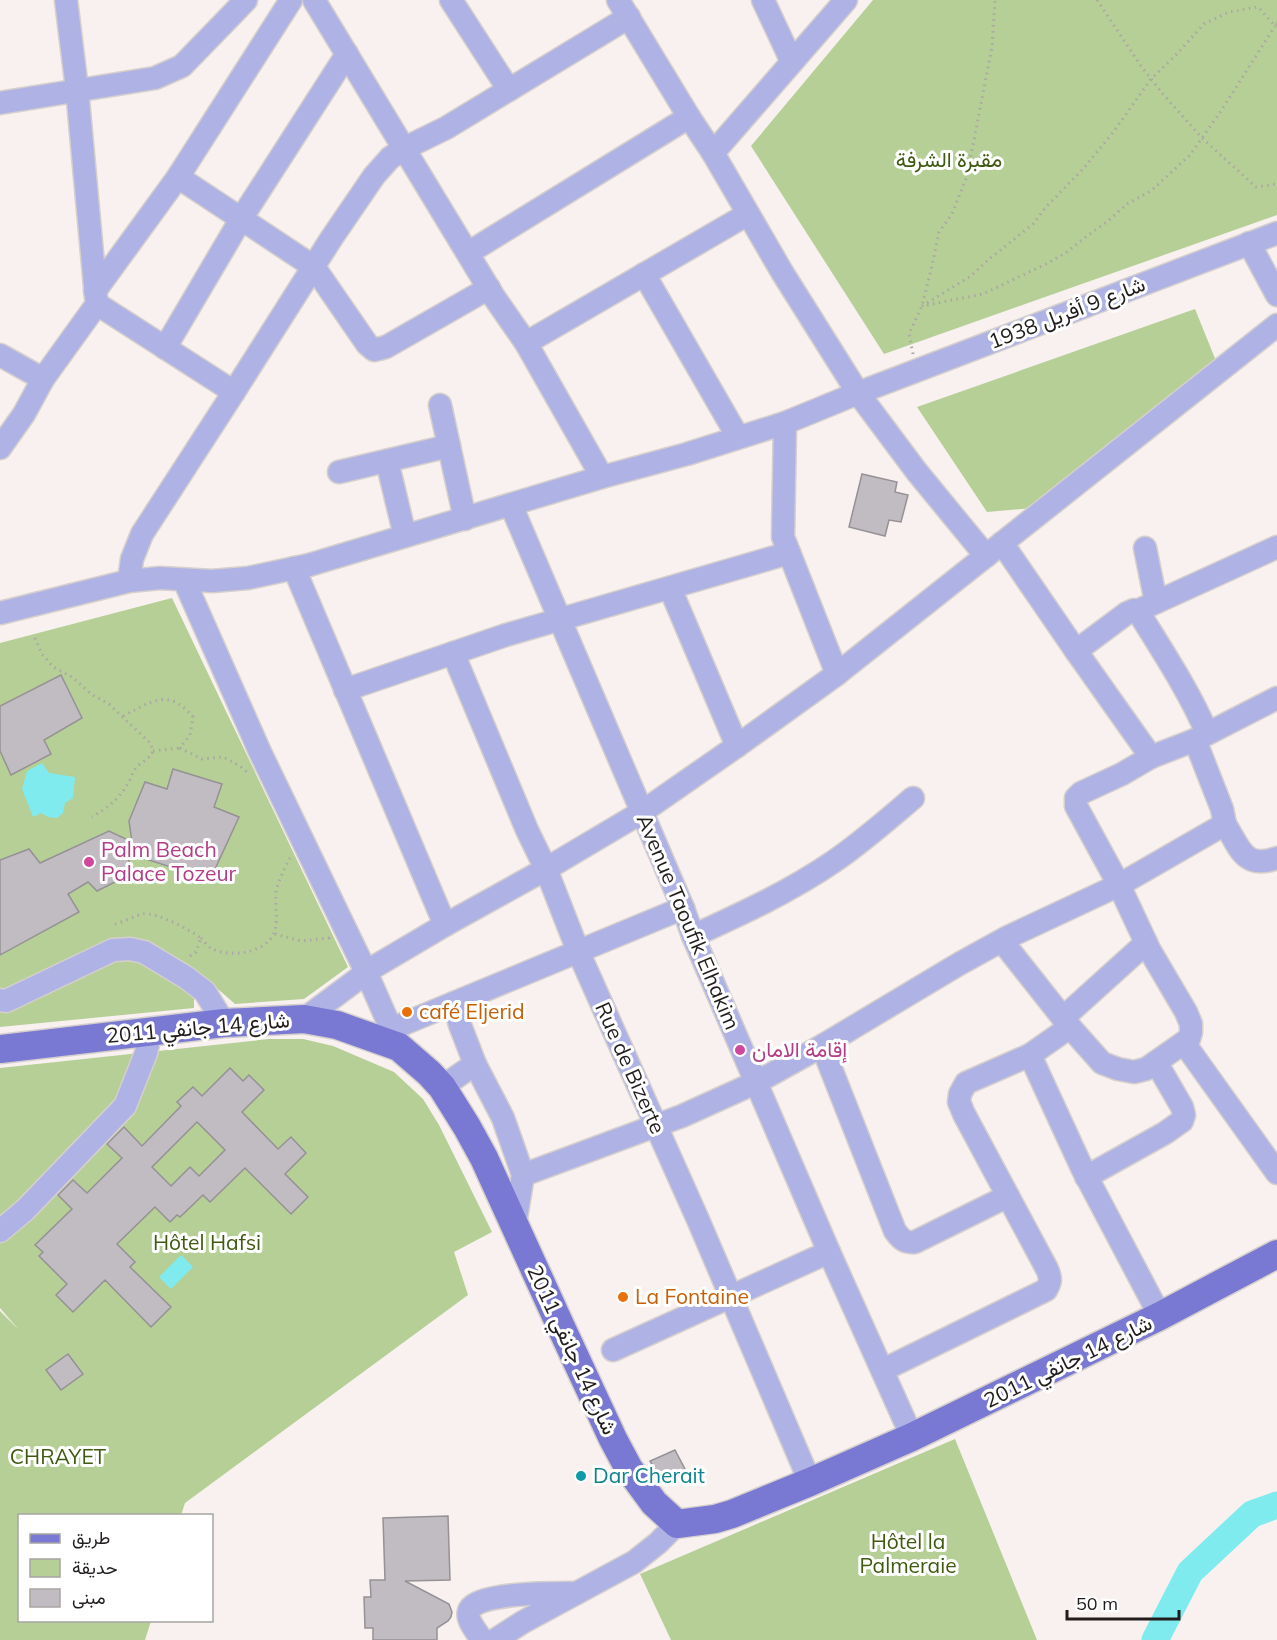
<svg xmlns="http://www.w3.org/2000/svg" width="1277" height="1640" font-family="Mulish,Vazirmatn,sans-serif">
<rect width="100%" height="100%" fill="#f8f1ef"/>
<g fill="#b5cf96">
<polygon points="873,0 1277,0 1277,215 884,354 751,146"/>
<polygon points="1195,309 1216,361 1032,508 987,512 917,407"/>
<polygon points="172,598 348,967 304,999 235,1004 219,990 156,966 194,997 194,1008 0,1027 0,643"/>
<polygon points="269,1039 303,1039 333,1046 394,1072 423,1099 439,1125 492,1232 454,1252 468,1295 185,1503 181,1515 20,1516 20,1620 151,1621 145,1640 0,1640 0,1311 19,1330 0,1308 0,1068"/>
<polygon points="955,1439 1037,1640 671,1640 640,1574"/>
</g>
<g fill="#7febef">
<polygon points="42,763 49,773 75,777 73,798 65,803 63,813 57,818 48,817 41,813 33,817 22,789 27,771"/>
<polygon points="181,1255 193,1267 171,1289 159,1277"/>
</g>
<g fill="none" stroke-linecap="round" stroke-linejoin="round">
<polyline stroke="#7febef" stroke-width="27" points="1155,1640 1190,1572 1252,1514 1277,1505"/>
</g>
<g fill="#c1bcc1" stroke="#959195" stroke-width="1.5" fill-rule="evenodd">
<polygon points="862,474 897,482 895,492 908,495 901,522 889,520 885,536 849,527"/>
<polygon points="61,675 82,718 44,740 51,754 11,775 0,751 0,706"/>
<polygon points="173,769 222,784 214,807 239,817 216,867 202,877 124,852 135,872 97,891 88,882 68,894 79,912 0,955 0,860 29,849 40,863 109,831 132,842 129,821 145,782 167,789"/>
<path d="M230,1068L243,1081L249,1075L264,1090L242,1112L278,1149L291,1137L306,1153L285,1174L308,1197L291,1214L245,1168L210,1202L203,1195L180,1217L177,1215L170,1222L155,1207L117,1244L135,1262L130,1267L171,1307L151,1327L105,1280L73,1312L56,1295L67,1284L39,1256L43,1252L35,1245L72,1209L58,1195L73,1180L87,1193L122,1158L107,1144L124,1127L142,1146L181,1106L177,1102L193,1087L202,1096ZM197,1122L225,1150L199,1176L190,1167L171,1186L152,1167Z"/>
<polygon points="68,1354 83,1374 61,1390 46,1370"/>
<polygon points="675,1450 686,1471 663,1483 650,1461"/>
<polygon points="448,1516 450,1580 405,1581 449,1604 452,1612 451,1617 448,1621 437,1628 437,1640 373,1640 373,1628 365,1628 364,1597 371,1597 370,1580 385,1580 383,1518"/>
</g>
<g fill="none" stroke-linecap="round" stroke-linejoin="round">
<defs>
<g id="minor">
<polyline points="66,0 77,89 96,297"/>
<polyline points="314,0 494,297 526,343 602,477"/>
<polyline points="451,0 509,90"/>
<polyline points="618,0 689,117 713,153 782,272 858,393 917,472 986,556"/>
<polyline points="763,0 792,62"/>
<polyline points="0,103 155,78 182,66 246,0"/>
<polyline points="713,153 846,0"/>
<polyline points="178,177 314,267 367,344 374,350 386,347 489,288"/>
<polyline points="1249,243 1277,295"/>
<polyline points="468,253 689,117"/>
<polyline points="644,274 738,437"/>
<polyline points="95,291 178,177 291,0"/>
<polyline points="526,343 748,214"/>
<polyline points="165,348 241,219 347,54"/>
<polyline points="0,355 43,379 24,414 0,448"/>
<polyline points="43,379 97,304 234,392"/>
<polyline points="440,405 465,519"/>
<polyline points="785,423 783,537 837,674"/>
<polyline points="387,461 405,536"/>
<polyline points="339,472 449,446"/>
<polyline points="511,505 683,908 693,936 829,1252 912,1437"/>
<path d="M1002,543L1076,651L1127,613L1134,610L1139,613C1163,652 1189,691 1207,733"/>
<polyline points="1145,548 1156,602"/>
<polyline points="294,568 445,925"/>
<polyline points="184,580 260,752 367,974 399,1047"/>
<polyline points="129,581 132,559 142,534 232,395 331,239 374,176 390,158 405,148 446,128 629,17"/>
<polyline points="670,588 737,746"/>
<polyline points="1137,611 1277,547"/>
<polyline points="0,613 129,581 160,578 212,581 248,578 309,565 602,477 687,454 785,423 858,393 1277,233"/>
<polyline points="1076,651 1151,757 1195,740 1277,698"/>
<polyline points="453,653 527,830 546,869 578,951 699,1222 810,1482"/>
<polyline points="345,690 506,635 789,553"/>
<path d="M1225,824C1240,848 1244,870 1277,858"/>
<path d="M693,936C741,914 789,892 833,862C861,843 887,820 913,798"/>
<polyline points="1002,941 1070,1027 1030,1055"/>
<polyline points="0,1000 6,1001 113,950 130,949 144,952 187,978 205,992 224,1023"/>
<polyline points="1063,1018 1146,943"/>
<polyline points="304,1019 374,967 445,925 546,869 642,812 737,746 837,674 1277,325"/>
<polyline points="1070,1027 1102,1063 1118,1069 1134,1072 1146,1069 1189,1039 1191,1032 1191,1024 1186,1012 1149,949 1119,885 1076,806 1076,798 1081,793 1122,774 1151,757"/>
<polyline points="391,1029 683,908"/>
<polyline points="1184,1043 1277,1173"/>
<path d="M822,1046L895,1231C901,1239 904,1243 915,1242L1008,1196"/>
<polyline points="475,1064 503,1118 523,1175 515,1224"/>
<polyline points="442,1087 475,1064 460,1025 454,1003"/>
<polyline points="523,1175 682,1116 757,1082 822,1046 959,964 1008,937 1119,885 1225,824 1222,809 1195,740"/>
<polyline points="1086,1177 1165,1133 1182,1121 1184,1115 1182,1107 1156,1062"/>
<polyline points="0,1231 25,1210 125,1106 146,1053 151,1030"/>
<polyline points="613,1350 829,1252"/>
<path d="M883,1370L1046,1290C1051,1282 1051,1278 1047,1269L964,1114L959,1102L960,1094L966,1083L1030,1055L1082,1168L1160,1316"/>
<path d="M482,1640C477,1632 466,1620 469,1611C475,1592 555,1593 573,1593"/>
<polyline points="495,1640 523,1622 634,1562 658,1543 677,1524"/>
</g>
<polyline id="major" points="0,1049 224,1023 304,1019 337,1025 399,1047 429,1073 442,1087 467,1127 484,1158 561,1327 613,1439 629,1469 654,1503 677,1524 715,1519 732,1514 810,1482 912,1437 1160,1316 1277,1254"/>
</defs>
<use href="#minor" stroke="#d5cfcd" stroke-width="25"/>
<use href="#major" stroke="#d5cfcd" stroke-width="31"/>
<g stroke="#aca6a4" stroke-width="3" stroke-dasharray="1.5 4.5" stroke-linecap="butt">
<polyline points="1097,0 1141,66 1162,93 1202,138 1256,187 1277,184"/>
<polyline points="927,305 983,294 1046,264 1067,252 1087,236 1108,221 1127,204 1151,191 1190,155 1219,114 1275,26"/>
<polyline points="922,306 971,276 988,260 1033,224 1046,207 1084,168 1114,131 1151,79 1174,57 1204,24 1229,12 1258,7 1275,26 1277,24"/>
<polyline points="913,354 909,334 922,306 932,266 939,232 952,214 967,176 992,47 995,0"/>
<path d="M35,638L42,654L53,667L72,677L91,694L109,704L150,743L153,751C149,760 142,761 136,768C132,772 131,780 127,785C118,800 107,808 92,817"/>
<path d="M123,716C151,702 168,687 193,717L190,735L180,748L202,759L223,757L240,766L249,774"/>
<polyline points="153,751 180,748"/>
<path d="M115,924C123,922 137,915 143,914C157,912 190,930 201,938L196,952L187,958"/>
<polyline points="275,934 301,941 329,938 327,936"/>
<path d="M201,938C204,941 207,946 211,948C229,959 269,953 275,930C278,918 275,904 276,892C278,881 285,868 290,858"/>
</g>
<use href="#minor" stroke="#afb2e4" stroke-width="22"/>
<use href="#major" stroke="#7978d3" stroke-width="28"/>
</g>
<g fill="#d1479c" stroke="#fff" stroke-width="2">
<circle cx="89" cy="862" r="6"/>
<circle cx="740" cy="1050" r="6"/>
</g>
<g fill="#e8710a" stroke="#fff" stroke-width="2">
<circle cx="407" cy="1012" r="6"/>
<circle cx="623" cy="1297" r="6"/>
</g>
<circle fill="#0f9aa8" stroke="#fff" stroke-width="2" cx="581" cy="1476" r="6"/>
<g text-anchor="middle" stroke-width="6" stroke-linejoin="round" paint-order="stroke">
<g font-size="21" fill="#3f5a10" stroke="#fff">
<text x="949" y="167">مقبرة الشرفة</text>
<text x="207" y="1250">Hôtel Hafsi</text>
<text x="58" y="1464">CHRAYET</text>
<text x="908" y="1549">Hôtel la<tspan x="908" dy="24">Palmeraie</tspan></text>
</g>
<g font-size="21" fill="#201d1c" stroke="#fff">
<text transform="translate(1067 313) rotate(-21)" y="7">شارع 9 أفريل 1938</text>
<text transform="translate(688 922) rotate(67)" y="7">Avenue Taoufik Elhakim</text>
<text transform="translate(198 1028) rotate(-5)" y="7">شارع 14 جانفي 2011</text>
<text transform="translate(630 1068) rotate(66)" y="7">Rue de Bizerte</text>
<text transform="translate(572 1350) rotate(65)" y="7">شارع 14 جانفي 2011</text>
<text transform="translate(1068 1362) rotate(-26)" y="7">شارع 14 جانفي 2011</text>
</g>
<g font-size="21" fill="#b23c85" stroke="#fff" text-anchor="start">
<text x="101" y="857">Palm Beach<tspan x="101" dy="24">Palace Tozeur</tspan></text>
<text x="752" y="1057">إقامة الامان</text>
</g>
<g font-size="21" fill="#c56008" stroke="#fff" text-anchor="start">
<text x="419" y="1019">café Eljerid</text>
<text x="635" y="1304">La Fontaine</text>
</g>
<g font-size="21" fill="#0d838f" stroke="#fff" text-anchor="start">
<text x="593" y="1483">Dar Cherait</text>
</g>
</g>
<rect x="18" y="1514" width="195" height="108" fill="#ffffff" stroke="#a6a5a4" stroke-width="1.5"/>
<rect x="30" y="1534" width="30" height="9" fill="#7978d3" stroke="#a6a5a4" stroke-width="1.5"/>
<text x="72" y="1544" font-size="18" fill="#201d1c">طريق</text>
<rect x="30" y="1559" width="30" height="18" fill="#b5cf96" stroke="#a6a5a4" stroke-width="1.5"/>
<text x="72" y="1574" font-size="18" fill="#201d1c">حديقة</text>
<rect x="30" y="1589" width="30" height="18" fill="#c1bcc1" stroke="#a6a5a4" stroke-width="1.5"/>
<text x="72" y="1604" font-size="18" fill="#201d1c">مبنى</text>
<path d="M1067 1610v9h112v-9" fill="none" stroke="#201d1c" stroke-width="3"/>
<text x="1076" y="1610" font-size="18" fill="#201d1c" stroke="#ffffff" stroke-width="4.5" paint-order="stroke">50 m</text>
</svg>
